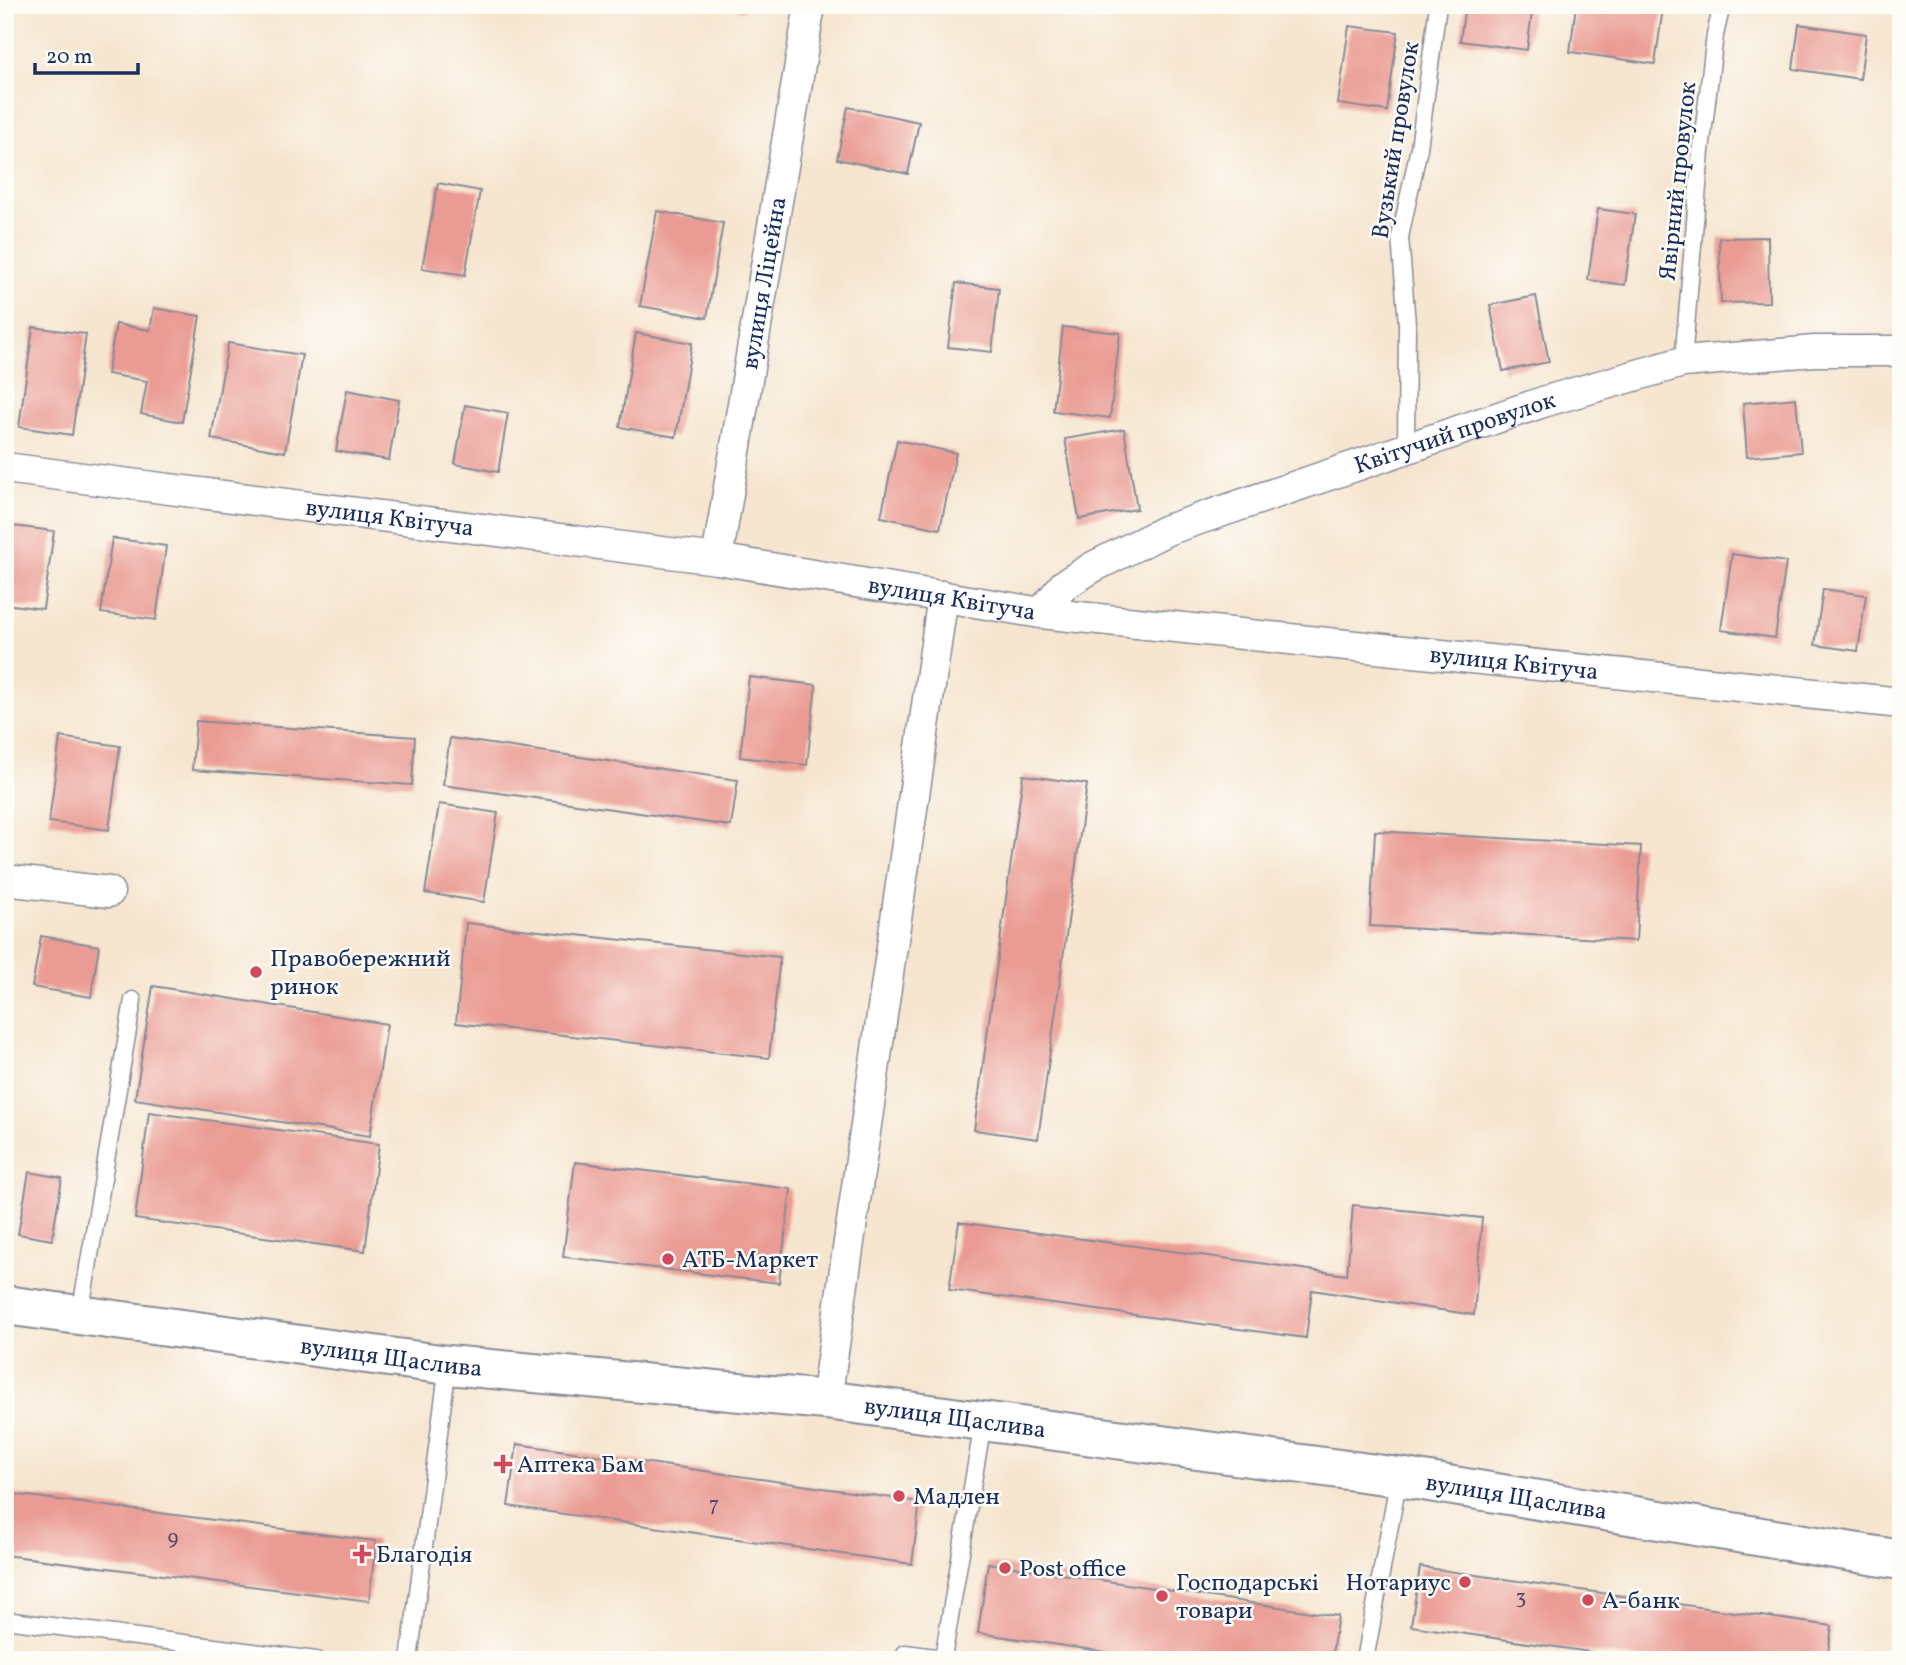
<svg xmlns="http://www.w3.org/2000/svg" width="1906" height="1665" font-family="Vollkorn,serif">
<rect width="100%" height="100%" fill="#fdfcf7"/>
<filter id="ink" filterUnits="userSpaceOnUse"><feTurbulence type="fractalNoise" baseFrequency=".0143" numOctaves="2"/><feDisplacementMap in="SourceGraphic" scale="14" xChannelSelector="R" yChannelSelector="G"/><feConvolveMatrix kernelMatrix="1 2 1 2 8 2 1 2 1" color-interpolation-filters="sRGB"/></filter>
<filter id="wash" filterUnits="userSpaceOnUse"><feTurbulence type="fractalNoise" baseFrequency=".00686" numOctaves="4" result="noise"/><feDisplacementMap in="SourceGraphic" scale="28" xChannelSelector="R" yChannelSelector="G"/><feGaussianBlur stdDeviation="1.57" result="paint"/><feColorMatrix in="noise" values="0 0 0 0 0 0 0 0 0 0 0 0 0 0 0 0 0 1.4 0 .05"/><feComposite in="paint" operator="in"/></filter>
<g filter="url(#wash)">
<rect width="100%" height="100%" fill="#f6e5cf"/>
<g id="blocks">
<g fill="#ea9b93">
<polygon points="721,5 745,5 744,11"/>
<polygon points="1465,5 1533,5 1527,50 1460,41"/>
<polygon points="1576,5 1645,5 1663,8 1655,64 1570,52"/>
<polygon points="1799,24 1866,34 1860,79 1793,69"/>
<polygon points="1349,26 1398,32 1387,111 1338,104"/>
<polygon points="848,107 919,122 908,174 837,159"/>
<polygon points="438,183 480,191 465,275 422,268"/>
<polygon points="1598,209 1635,214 1625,285 1588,280"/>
<polygon points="657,211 723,223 707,318 640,306"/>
<polygon points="1768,237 1769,302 1721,303 1719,238"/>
<polygon points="956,283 999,288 992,352 948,347"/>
<polygon points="1536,296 1549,362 1503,371 1490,305"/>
<polygon points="154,308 200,316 182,422 141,414 147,381 107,374 116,324 150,330"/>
<polygon points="33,327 86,334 72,435 19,427"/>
<polygon points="1063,327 1120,333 1110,418 1053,411"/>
<polygon points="636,333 692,343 676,437 620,427"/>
<polygon points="228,343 302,355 285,452 211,439"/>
<polygon points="347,390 399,400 389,460 336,451"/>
<polygon points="1796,398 1801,452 1747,457 1743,403"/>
<polygon points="465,405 508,413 498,472 455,464"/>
<polygon points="1124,429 1137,509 1079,519 1065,439"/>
<polygon points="897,440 956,453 940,529 881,517"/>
<polygon points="5,525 54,531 43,609 5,604"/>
<polygon points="112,538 166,546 156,620 101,613"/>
<polygon points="1732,554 1786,562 1775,638 1721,630"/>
<polygon points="1823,589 1866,595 1858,651 1815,645"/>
<polygon points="749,677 816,685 807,765 740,757"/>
<polygon points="196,721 415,737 412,785 192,770"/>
<polygon points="60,737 120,746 109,830 49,822"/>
<polygon points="450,738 738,780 731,826 443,785"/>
<polygon points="1023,775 1087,784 1038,1139 974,1130"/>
<polygon points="439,804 498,813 484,902 425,893"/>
<polygon points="1375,831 1641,846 1636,941 1370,926"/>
<polygon points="466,923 780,957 769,1058 456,1023"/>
<polygon points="41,936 99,946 91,997 32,987"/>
<polygon points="153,986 387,1024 370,1136 135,1099"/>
<polygon points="149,1112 379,1144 365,1251 135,1219"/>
<polygon points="575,1162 791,1189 779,1283 563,1257"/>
<polygon points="29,1172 62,1178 52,1240 18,1234"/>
<polygon points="1353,1205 1482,1218 1474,1315 1312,1290 1306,1338 949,1290 959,1222 1347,1275"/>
<polygon points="1899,1215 1901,1215 1901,1236 1897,1235"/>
<polygon points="517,1444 920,1502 912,1564 508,1506"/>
<polygon points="5,1493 376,1541 369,1601 5,1555"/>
<polygon points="988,1563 1338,1616 1331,1660 1160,1660 978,1633"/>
<polygon points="1420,1567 1832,1626 1827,1660 1645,1660 1411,1626"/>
</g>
</g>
</g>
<g filter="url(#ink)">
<use href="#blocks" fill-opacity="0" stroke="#888a96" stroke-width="2"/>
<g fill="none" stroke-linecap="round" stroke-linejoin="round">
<defs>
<g id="service">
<polyline points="1683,362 1701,151 1715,35 1722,5"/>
<polyline points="1406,449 1407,324 1400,237 1419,148 1438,5"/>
<polyline points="80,1315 133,1000"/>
<polyline points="5,1620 316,1660"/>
<polyline points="409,1660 448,1365"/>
<polyline points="904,1660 905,1653 943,1658 983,1423"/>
<polyline points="1365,1660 1399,1477"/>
</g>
<g id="minor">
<path id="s1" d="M5,468L717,559L1041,613L1901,703"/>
<path id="s2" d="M717,559L810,5"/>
<path id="s3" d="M1041,613L1064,585L1093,567L1167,530L1546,401L1683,362L1815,351H1901"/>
<polyline points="5,880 109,892"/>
<polyline points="826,1400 943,596"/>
</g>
<g id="tertiary">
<path id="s4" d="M5,1305L448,1365L826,1400L1399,1477L1901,1560"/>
</g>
</defs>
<use href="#service" stroke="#888a96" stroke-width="19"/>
<use href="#minor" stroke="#888a96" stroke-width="33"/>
<use href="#tertiary" stroke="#888a96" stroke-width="42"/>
<use href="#service" stroke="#fff" stroke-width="16"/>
<use href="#minor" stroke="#fff" stroke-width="30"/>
<use href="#tertiary" stroke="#fff" stroke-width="38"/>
</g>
</g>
<g fill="#d1495b" stroke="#fdfcf7" stroke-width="2.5">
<circle cx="256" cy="972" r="7"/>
<circle cx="668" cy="1259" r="7"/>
<path d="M499.5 1453.5h7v7h7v7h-7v7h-7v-7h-7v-7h7z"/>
<circle cx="899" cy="1496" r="7"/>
<path d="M358.5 1543.5h7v7h7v7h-7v7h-7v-7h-7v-7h7z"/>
<circle cx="1005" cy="1568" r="7"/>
<circle cx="1465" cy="1582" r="7"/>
<circle cx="1162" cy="1596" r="7"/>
<circle cx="1588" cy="1600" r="7"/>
</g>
<g text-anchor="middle" stroke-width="5" stroke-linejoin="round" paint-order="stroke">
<g font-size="21" fill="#4f4a6b">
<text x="714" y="1511">7</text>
<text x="173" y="1544">9</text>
<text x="1521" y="1603">3</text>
</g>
<g font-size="24" fill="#1b2f5e" stroke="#fdfcf7">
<text transform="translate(1395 140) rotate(-81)" y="8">Вузький провулок</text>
<text transform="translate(1677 181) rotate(-84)" y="8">Явірний провулок</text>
<text dy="8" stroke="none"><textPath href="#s2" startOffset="280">вулиця Ліцейна</textPath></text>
<text dy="8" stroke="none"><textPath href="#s3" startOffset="457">Квітучий провулок</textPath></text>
<text dy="8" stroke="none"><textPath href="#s1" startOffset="388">вулиця Квітуча</textPath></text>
<text dy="8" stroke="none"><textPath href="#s1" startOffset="956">вулиця Квітуча</textPath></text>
<text dy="8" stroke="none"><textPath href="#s1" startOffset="1522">вулиця Квітуча</textPath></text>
<text dy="8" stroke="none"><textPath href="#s4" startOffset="390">вулиця Щаслива</textPath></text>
<text dy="8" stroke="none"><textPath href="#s4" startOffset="957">вулиця Щаслива</textPath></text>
<text dy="8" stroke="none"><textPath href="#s4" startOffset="1524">вулиця Щаслива</textPath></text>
</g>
<g font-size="24" fill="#1b2f5e" stroke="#fdfcf7" text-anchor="start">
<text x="270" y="966">Правобережний<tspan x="270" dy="28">ринок</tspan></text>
<text x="682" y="1267">АТБ-Маркет</text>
<text x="517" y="1472">Аптека Бам</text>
<text x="913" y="1504">Мадлен</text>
<text x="376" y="1562">Благодія</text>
<text x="1019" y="1576">Post office</text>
<text x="1176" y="1590">Господарські<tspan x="1176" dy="28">товари</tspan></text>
<text x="1451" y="1590" text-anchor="end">Нотариус</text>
<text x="1602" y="1608">А-банк</text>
</g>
</g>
<rect width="1906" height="1665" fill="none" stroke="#fdfcf7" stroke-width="28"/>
<path d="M35 63v10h103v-10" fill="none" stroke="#1b2f5e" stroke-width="3.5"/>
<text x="46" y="63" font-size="21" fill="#1b2f5e" stroke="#fdfcf7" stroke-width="5" paint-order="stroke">20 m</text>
</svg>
